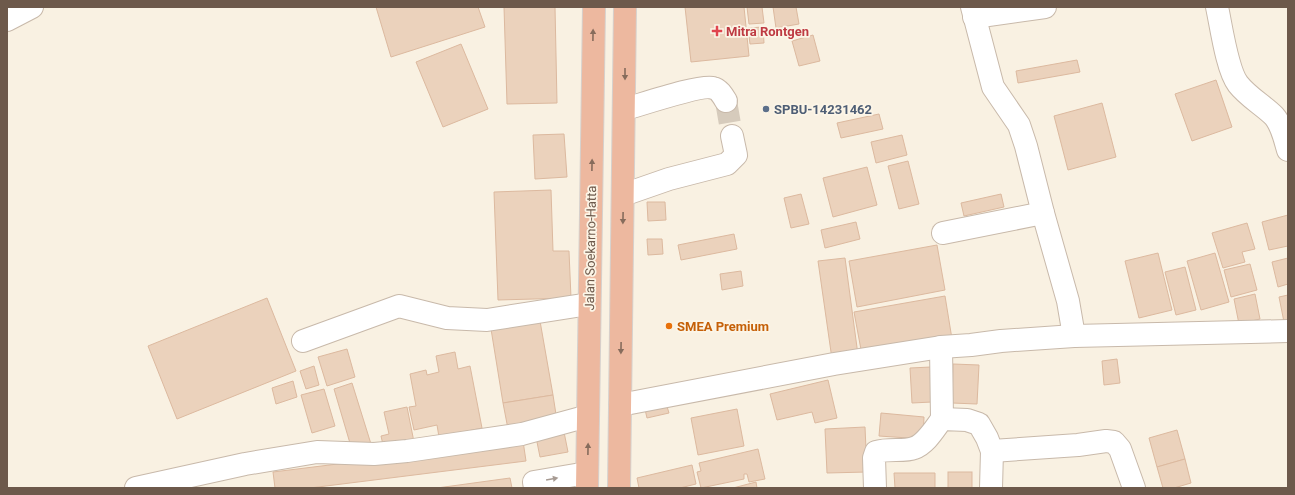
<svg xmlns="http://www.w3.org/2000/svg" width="1295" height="495" font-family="Roboto,sans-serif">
<rect width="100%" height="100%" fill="#f9f1e2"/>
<g fill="#ebd2bc" stroke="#dcb99f">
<polygon points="376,7 478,7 485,27 391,57"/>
<polygon points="504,7 555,7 557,103 507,104"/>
<polygon points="685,7 744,7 749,56 691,62"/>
<polygon points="747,7 762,7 764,23 749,24"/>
<polygon points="773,7 796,7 799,24 776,28"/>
<polygon points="763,27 764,43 750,44 748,28"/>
<polygon points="813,35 820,61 799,66 792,41"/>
<polygon points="461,44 488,109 443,127 416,62"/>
<polygon points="1077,60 1080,72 1018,83 1016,71"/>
<polygon points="1216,80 1232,127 1192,141 1175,94"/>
<polygon points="1102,103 1116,157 1068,170 1054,116"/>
<polygon points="879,114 883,129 841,138 837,123"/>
<polygon points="564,134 567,177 535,179 533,135"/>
<polygon points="902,135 907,155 876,163 871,142"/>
<polygon points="908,161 919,204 899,209 888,166"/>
<polygon points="867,167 877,205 833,217 823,178"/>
<polygon points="551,190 553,251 569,251 571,298 498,300 494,192"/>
<polygon points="801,194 809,224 791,228 784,198"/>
<polygon points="1001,194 1004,207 964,216 961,203"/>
<polygon points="647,202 665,202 666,220 648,221"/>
<polygon points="1288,215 1288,246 1269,250 1262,222"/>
<polygon points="856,222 860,239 825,248 821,230"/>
<polygon points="1247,223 1255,249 1242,252 1245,262 1223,268 1212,233"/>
<polygon points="734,234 737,249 681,260 678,245"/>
<polygon points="647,239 662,239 663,254 648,255"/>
<polygon points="937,245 945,290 857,307 849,261"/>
<polygon points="1158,253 1172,310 1139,318 1125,261"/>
<polygon points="1215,253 1229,302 1201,310 1187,261"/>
<polygon points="845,258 858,355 832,359 818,261"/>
<polygon points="1288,258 1288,284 1278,287 1272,262"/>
<polygon points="1250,264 1257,290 1231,297 1224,270"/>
<polygon points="1185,267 1196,310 1176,315 1165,272"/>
<polygon points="741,271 743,286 722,290 720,274"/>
<polygon points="1255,294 1260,319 1239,324 1234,299"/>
<polygon points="1288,295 1288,326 1285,327 1279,297"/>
<polygon points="945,296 952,339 862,355 854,312"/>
<polygon points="267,298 296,371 177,419 148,346"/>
<polygon points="540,321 553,395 503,403 491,329"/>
<polygon points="347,349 355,377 327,386 318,357"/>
<polygon points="455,352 458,369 470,366 482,428 439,437 437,425 414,430 409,407 416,406 410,374 426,370 427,375 439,372 436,356"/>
<polygon points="1117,359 1120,383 1104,385 1102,361"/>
<polygon points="953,364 979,365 977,404 952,403"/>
<polygon points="314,366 319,385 306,389 300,371"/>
<polygon points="931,367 932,402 912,403 910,368"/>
<polygon points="828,380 837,418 815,423 812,412 777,420 770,394"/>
<polygon points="293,381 297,397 276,404 272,388"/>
<polygon points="352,383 371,444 352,450 334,389"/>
<polygon points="324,389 335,426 312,433 301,395"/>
<polygon points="553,395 557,421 508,429 503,403"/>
<polygon points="665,400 669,413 647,418 644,405"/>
<polygon points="407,407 414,442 384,449 381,436 389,434 384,412"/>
<polygon points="737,409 744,446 698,455 691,418"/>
<polygon points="881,413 924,417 923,439 879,436"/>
<polygon points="865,427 867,472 827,473 825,429"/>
<polygon points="1177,430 1185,459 1157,467 1149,438"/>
<polygon points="564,432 568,452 540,457 536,437"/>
<polygon points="523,441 526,461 310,488 275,488 273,472"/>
<polygon points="758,449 765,479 749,482 747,474 744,474 744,479 701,488 697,472 701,471 699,463"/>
<polygon points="1185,459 1191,483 1174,488 1163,488 1157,467"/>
<polygon points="692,465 696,484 680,488 639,488 637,478"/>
<rect x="948" y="472" width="24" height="16"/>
<polygon points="894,473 935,473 935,488 895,488"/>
<polygon points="510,478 512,488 437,488"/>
<polygon points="756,482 757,488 733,488"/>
</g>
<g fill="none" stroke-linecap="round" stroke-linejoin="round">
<polyline stroke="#d6cbbc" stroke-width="22" stroke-dasharray="22 11" stroke-linecap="butt" points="726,101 732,136"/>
<defs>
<g id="minor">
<polyline points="972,7 993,87 1019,125 1026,146 1043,213 1068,301 1074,336"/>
<path d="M1217,7C1221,25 1227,70 1238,84C1248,97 1263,105 1274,116C1282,125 1285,140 1288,150"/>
<polyline points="974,17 1045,7"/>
<polyline points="7,20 32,7"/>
<path d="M625,109C640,105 702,84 713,88C719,89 723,96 726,101"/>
<polyline points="623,195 669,179 727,164 736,155 732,136"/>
<polyline points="943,233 1043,213"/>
<polyline points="303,341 399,306 447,318 487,320 589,304"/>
<polyline points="941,347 942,419"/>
<polyline points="620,405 834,364 941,347 971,345 1001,341 1074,336 1288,331"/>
<polyline points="136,488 245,464 317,452 374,454 407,451 522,434 588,416"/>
<polyline points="535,488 534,482 587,473"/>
<path d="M875,488L874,458L876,452C889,448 904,452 914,448C926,444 935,428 942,419L967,420L979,424L987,438L992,451L1078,445L1106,441L1114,442L1120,449L1134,488"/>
<polyline points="991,488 992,451"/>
</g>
<g id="highway">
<polyline points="587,488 594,7"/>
<polyline points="619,488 625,7"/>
</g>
</defs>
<use href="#minor" stroke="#c8b9aa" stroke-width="24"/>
<use href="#highway" stroke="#d6d1cd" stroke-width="24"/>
<use href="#minor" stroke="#fff" stroke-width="22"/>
<use href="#highway" stroke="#edb89f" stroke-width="22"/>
</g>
<defs><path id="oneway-solid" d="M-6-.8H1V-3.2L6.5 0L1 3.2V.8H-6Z"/></defs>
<g fill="#876c5c">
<use href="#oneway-solid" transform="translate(593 35) rotate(-89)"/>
<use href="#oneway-solid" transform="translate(625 74) rotate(90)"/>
<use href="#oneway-solid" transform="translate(592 165) rotate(-89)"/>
<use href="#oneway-solid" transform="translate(623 218) rotate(91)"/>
<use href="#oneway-solid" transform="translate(621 348) rotate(91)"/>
<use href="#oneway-solid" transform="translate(588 449) rotate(-89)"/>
</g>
<use fill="#a79b93" href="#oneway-solid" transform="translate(552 479) rotate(-10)"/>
<path fill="#e0444e" stroke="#fcf5e7" stroke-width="1.5" d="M715 25h4v4h4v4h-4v4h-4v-4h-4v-4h4z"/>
<circle fill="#5c6f8a" stroke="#fcf5e7" stroke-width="1.5" cx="766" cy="109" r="4"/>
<circle fill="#e8710a" stroke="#fcf5e7" stroke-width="1.5" cx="669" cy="326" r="4"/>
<g text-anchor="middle" stroke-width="3.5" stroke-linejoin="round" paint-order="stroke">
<g font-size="13" font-weight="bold" fill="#be3a42" stroke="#fcf5e7" text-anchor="start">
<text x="726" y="36">Mitra Rontgen</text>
</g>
<g font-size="13" font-weight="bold" fill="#4e5e75" stroke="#fcf5e7" text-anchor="start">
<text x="774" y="114">SPBU-14231462</text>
</g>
<g font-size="13" fill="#6d594b" stroke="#fcf5e7">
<text transform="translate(590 248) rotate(-89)" y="5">Jalan Soekarno-Hatta</text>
</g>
<g font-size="13" font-weight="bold" fill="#c56008" stroke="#fcf5e7" text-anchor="start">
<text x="677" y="331">SMEA Premium</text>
</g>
</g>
<rect width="1295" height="495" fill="none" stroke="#6d594b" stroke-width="16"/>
</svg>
